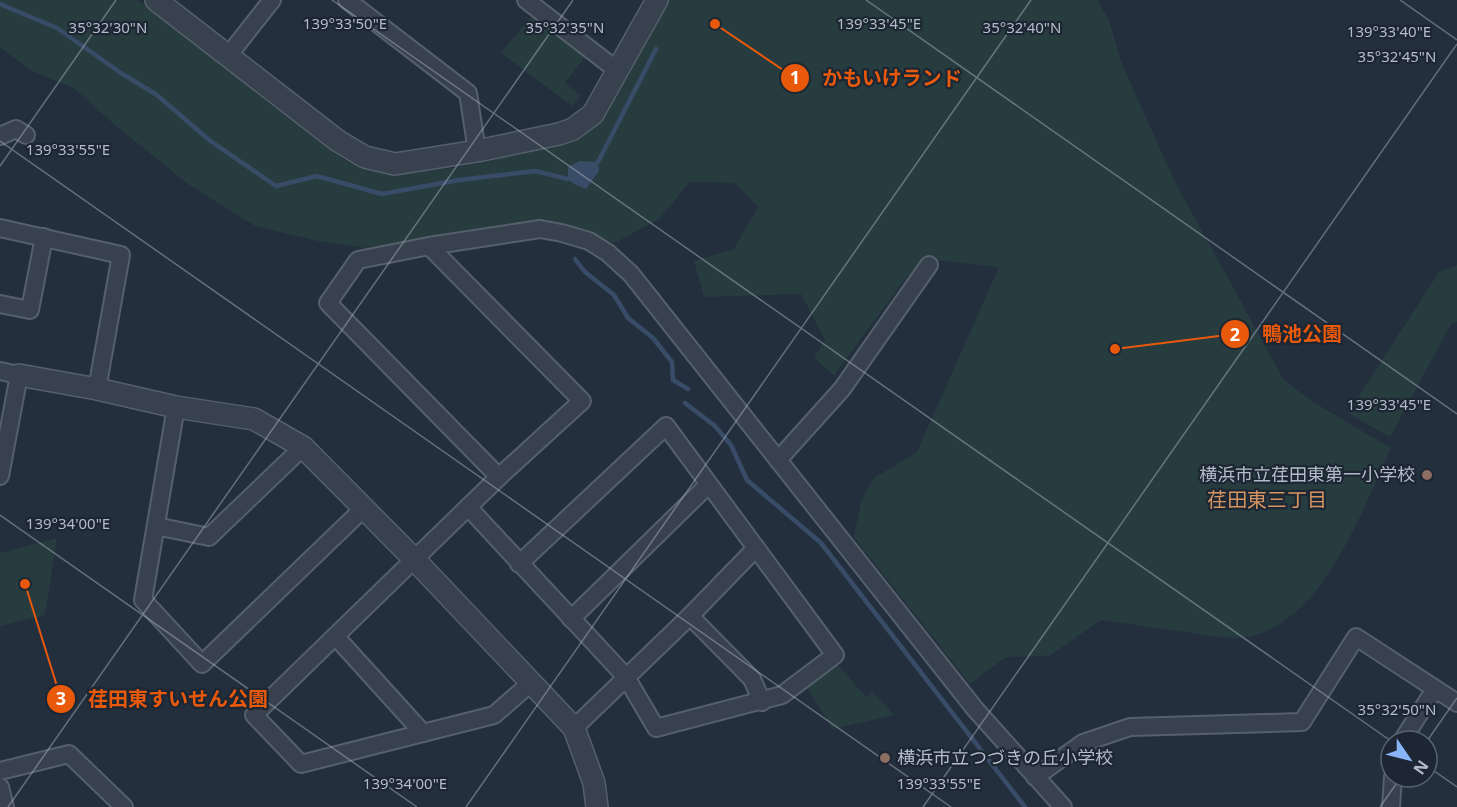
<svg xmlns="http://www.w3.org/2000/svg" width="1457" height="807" font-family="'Noto Sans','Noto Sans JP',sans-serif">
<rect width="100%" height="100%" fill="#242f3e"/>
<g fill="#263c3f">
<path d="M0,0H138L328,149C336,154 344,161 352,163C422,186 503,157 571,139L666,0H1097L1108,18L1122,64L1174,180L1284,380L1313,402L1391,448C1361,512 1318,638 1233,638C1220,638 1205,634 1192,633C1162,629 1132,624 1101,620L1049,656L1006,657L970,684L854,537L861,501L874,478L917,452L999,267L925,259L906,278L834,375L814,358L825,340L801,294L704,297L694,261L734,249L758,207L735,183L690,182L659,219L615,243L545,221L510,224L445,237L365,248L318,241L255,226L188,184L115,125L74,88L30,70L0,47Z"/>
<polygon points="532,15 585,57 565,83 581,96 572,106 501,53"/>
<polygon points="1457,265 1457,322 1451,324 1390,437 1348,413 1439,272"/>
<polygon points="57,538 45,615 0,626 0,553"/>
<polygon points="837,664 866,697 872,691 894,715 833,729 806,686"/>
</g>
<polygon fill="#394c67" points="580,161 598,162 599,171 586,189 574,184 568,179 568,167"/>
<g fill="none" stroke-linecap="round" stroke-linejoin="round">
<g stroke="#394c67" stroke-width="4.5">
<polyline points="0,4 57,28 121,73 157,95 209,140 276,186 317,176 382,194 459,180 535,171 568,179"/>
<polyline points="598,162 656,49"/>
<polyline points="575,259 585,272 614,295 628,318 653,338 672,362 673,380 688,389"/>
<polyline points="685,403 715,426 731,445 747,480 821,543 1025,807"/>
</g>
<defs>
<g id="minor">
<polyline points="347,0 468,93 477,151"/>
<polyline points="526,0 618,71"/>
<polyline points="228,56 272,0"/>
<polyline points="0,136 16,129 26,135"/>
<polyline points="0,228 121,255 97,389"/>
<polyline points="429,246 582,401 499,477 254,715 301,764 494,715 532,682"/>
<polyline points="0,304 30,310 44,237"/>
<polyline points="0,371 19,375 0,476"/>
<polyline points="176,407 143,600 202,664 364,508"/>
<polyline points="778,460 842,389 929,265"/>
<polyline points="499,477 328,303 358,260 429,246 540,229 562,233 589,241 608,253 631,274 975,709 1063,807"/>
<polyline points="468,507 626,677 656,728 782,695 835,655 666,426 519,564"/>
<polyline points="156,526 209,537 303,447"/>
<polyline points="690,616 752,679 762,702"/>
<polyline points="571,619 708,485"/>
<polyline points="336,637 423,733"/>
<polyline points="574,728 690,616 756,548"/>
<polyline points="1402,741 1435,689"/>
<polyline points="0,771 69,754 124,807"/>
<polyline points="1035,777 1083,743 1130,727 1302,722 1356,637 1457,703"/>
<polyline points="0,787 5,807"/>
<polyline points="1391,807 1393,777"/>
</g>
<g id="tertiary">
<polyline points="156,0 338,141 365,157 395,164 477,151 559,134 573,129 593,114 657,0"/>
<polyline points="19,375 97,389 176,407 254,419 303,447 415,560 574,728 594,783 597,807"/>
</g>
</defs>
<use href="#minor" stroke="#565f6c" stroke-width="20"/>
<use href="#tertiary" stroke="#565f6c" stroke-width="24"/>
<use href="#minor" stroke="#38414e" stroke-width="16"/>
<use href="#tertiary" stroke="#38414e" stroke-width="21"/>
</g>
<path fill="none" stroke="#b4bcc9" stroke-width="1.5" stroke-opacity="0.45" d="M332,0L1391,741M866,0L1457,414M1400,0L1457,40M0,141L951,807M0,166L116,0M0,515L417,807M1427,741L1457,698M1427,766L1457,787M8,807L573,0M466,807L1031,0M923,807L1457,44M1380,807L1401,777"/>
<g fill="#8d6e63" stroke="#1d2633" stroke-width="2">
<circle cx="1427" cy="475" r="6"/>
<circle cx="885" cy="758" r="6"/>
</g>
<g text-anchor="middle" stroke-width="4.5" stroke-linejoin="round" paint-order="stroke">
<g font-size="18" fill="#b4bcc9" stroke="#1d2633" text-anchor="end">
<text x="1415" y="481">横浜市立荏田東第一小学校</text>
<text x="897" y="764" text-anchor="start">横浜市立つづきの丘小学校</text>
</g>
<g font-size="20" fill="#d59563" stroke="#1d2633">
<text x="1267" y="507">荏田東三丁目</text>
</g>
</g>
<g font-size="15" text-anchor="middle" fill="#b4bcc9" stroke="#1d2633" stroke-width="4.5" stroke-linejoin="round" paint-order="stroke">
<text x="345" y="29">139°33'50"E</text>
<text x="879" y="29">139°33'45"E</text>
<text x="108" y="33">35°32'30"N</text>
<text x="565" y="33">35°32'35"N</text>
<text x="1022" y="33">35°32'40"N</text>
<text x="1389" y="37">139°33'40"E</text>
<text x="1397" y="62">35°32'45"N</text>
<text x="68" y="155">139°33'55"E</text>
<text x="1389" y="410">139°33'45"E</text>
<text x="68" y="529">139°34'00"E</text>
<text x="1397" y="715">35°32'50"N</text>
<text x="405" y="789">139°34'00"E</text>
<text x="939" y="789">139°33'55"E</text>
</g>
<path fill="none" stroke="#e8590c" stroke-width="2" d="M715 24L795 78M1115 349L1235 334M25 584L61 699"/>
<g fill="#e8590c" stroke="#1d2633" stroke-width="2">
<circle cx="715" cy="24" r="6"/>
<circle cx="1115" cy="349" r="6"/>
<circle cx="25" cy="584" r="6"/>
<circle cx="795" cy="78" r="15"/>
<circle cx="1235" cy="334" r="15"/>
<circle cx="61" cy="699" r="15"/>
</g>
<g font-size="18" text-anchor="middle" font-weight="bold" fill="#fff">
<text x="795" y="84">1</text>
<text x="1235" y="341">2</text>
<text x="61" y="705">3</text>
</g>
<g font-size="20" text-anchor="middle" font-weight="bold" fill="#e8590c" stroke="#1d2633" stroke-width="4.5" stroke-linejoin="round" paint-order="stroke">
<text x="892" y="85">かもいけランド</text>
<text x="1302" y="341">鴨池公園</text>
<text x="178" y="706">荏田東すいせん公園</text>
</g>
<g transform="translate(1409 759) rotate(125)"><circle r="28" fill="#1d2633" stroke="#59626f" stroke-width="1.5"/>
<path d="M0-4.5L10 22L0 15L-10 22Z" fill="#8ab4f8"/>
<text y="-9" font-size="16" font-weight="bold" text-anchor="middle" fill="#b4bcc9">N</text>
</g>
</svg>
